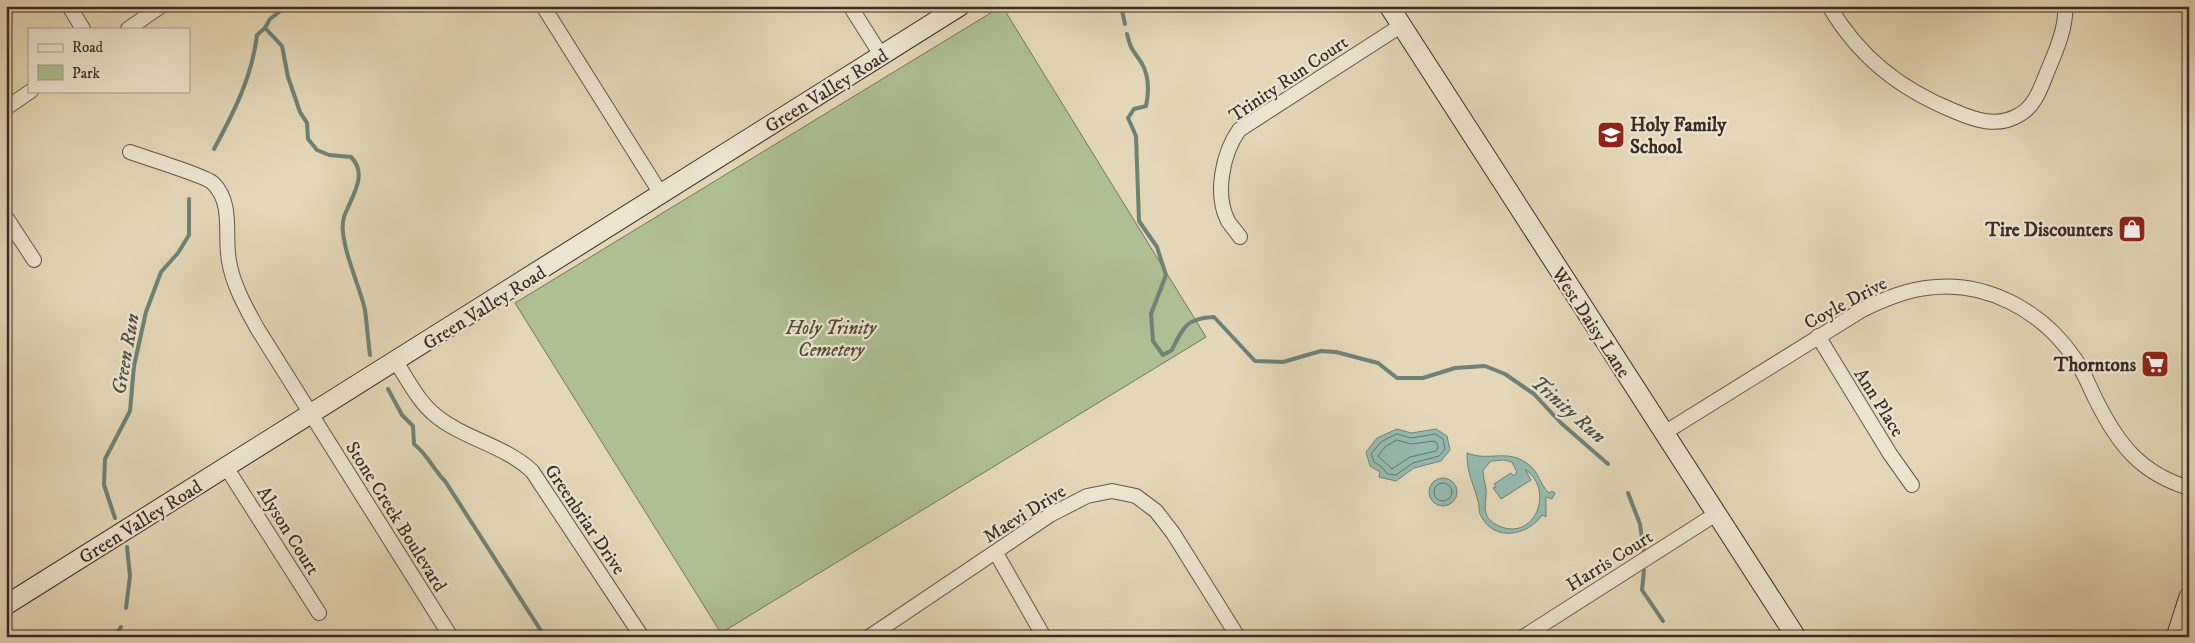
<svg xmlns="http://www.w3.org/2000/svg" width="2195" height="643" font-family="'IM FELL DW Pica',serif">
<rect width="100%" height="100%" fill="#e4d7b7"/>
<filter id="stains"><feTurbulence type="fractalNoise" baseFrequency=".004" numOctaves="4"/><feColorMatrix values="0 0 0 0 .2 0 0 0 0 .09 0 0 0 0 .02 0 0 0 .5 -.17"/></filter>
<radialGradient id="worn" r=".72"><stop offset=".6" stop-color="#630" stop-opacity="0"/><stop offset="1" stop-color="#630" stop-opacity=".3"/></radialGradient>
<polygon fill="#aebf93" stroke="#73765c" points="1002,6 1206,337 721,633 515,303"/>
<g fill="#95baaf" stroke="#708177" fill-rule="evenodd">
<polygon points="1397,429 1411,433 1436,429 1447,436 1450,450 1441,461 1414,468 1396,481 1379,477 1380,472 1370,466 1366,452 1377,438"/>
<path d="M1467,453C1489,462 1506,448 1528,464C1539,472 1540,485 1549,493L1552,491L1555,493L1552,499L1546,497V517L1542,515C1528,536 1494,542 1481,516C1478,512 1480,506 1478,501C1473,482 1467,474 1467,453ZM1504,460L1512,462L1517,472L1514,476L1511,473L1494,484L1496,487L1493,488L1501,499L1531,480L1525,469C1556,491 1534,542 1499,526C1494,524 1489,520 1487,516C1483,507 1487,498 1486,489C1485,482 1483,477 1483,470L1491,461Z"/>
<circle cx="1443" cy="492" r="14"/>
</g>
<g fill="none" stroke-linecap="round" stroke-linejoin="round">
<g stroke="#66736a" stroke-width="1">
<polygon points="1397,434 1411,438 1435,434 1443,439 1445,449 1439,456 1413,463 1396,475 1387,474 1383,468 1374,462 1371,454 1381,442"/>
<polygon points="1397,440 1411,444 1434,441 1437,443 1438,448 1436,451 1410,457 1392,469 1378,456 1385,447"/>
<circle cx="1443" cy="492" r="9"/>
</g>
<g stroke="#708177" stroke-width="4">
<polyline points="1121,6 1125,24"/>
<path d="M265,28L282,46L288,77L300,112L307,123L308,139L317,150L329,155L351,157C369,175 351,197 344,217C337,239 360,286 365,310C367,325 368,340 370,355"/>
<path d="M1127,34C1131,50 1132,49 1141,62C1149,75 1149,92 1146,106L1134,109L1128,118L1136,136L1139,221L1157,247L1166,275L1151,314L1153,341L1163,355L1172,350C1183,327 1187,318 1214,317L1255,361L1283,362L1321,351L1336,352L1378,363L1397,378H1423L1455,368L1485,366L1505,374L1534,394L1561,423L1608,464"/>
<path d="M214,149C234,112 252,77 257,35L265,28L270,19L287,6"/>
<path d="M388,389L402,415L413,426L414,444C428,455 433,469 445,481L545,637"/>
<polyline points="1628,493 1640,524 1644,553"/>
<polyline points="115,518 104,485 105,459 130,411 134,366 146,312 161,272 178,253 189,235 189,199"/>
<polyline points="1644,570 1642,590 1663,621"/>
<polyline points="126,608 130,576 127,547"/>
<polyline points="114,637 121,627"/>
</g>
<defs>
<g id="street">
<polyline points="69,6 83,29"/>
<polyline points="543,6 661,194"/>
<polyline points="850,6 881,55"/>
<path d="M1829,6C1859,57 1900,89 1954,111C1975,120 1997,128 2019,115C2034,107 2040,90 2046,75C2054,55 2067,28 2065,6"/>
<polyline points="128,29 161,6"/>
<polyline points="6,108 31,91"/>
<path d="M130,152C143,157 206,176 213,183C234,204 224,235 229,261C233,285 245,306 257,328L451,637"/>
<polyline points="6,217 34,260"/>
<path d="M1240,237C1236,231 1231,226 1228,221C1214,194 1223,153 1239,130L1402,25"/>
<polyline points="1818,336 1890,454 1912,485"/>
<path d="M396,362C408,380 418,401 435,415C464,439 504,445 532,471L642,637"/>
<path d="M1664,433L1862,310C1882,300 1903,291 1926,288C1985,279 2043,311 2075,359C2084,372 2089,386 2096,400C2118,444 2140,473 2189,488"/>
<polyline points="226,467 319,613"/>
<polyline points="996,553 1044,637"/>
<polyline points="869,637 1050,515 1087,496 1112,491 1136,496 1156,511 1173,533 1238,637"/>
<polyline points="1523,637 1716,514"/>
</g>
<g id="secondary">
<polyline points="1389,6 1796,637"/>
<polyline points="6,605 960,6"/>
<polyline points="2176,637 2189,597"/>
</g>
</defs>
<use href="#street" stroke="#635749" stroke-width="16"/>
<use href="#secondary" stroke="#382c24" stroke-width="21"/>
<use href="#street" stroke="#ede5d0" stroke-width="14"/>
<use href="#secondary" stroke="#ede5d0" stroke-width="19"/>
</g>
<defs>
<symbol id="school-square" viewBox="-11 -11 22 22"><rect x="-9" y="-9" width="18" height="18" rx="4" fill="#8f2418" stroke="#ede5d0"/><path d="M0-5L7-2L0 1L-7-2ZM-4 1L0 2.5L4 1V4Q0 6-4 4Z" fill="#fff"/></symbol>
<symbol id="shop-square" viewBox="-11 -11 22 22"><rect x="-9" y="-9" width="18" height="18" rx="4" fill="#8f2418" stroke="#ede5d0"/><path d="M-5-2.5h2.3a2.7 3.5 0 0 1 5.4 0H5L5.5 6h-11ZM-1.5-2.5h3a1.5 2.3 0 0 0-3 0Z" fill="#fff"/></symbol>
<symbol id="supermarket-square" viewBox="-11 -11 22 22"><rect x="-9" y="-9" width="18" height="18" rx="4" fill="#8f2418" stroke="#ede5d0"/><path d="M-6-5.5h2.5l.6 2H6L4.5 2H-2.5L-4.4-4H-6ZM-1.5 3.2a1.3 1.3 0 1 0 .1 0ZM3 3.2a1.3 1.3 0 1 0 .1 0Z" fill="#fff"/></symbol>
</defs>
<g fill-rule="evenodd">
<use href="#school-square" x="1595" y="119" width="32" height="32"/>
<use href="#shop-square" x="2116" y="213" width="32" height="32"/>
<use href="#supermarket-square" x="2139" y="348" width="32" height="32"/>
</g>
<g text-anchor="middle" stroke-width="4.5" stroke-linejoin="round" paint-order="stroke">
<g font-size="19" fill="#382c24" stroke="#ede5d0">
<text transform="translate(1288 78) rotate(-34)" y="7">Trinity Run Court</text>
<text transform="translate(826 90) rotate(-32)" y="7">Green Valley Road</text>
<text transform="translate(1845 302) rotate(-28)" y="7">Coyle Drive</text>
<text transform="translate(484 307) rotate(-32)" y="7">Green Valley Road</text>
<text transform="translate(1592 322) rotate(57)" y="7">West Daisy Lane</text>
<text transform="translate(1880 402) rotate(58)" y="7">Ann Place</text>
<text transform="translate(1024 513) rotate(-32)" y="7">Maevi Drive</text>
<text transform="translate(397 516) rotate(58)" y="7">Stone Creek Boulevard</text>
<text transform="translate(586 519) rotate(56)" y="7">Greenbriar Drive</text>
<text transform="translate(140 521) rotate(-32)" y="7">Green Valley Road</text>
<text transform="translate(289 530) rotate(58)" y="7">Alyson Court</text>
<text transform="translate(1609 560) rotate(-32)" y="7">Harris Court</text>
</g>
<g font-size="19" font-weight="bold" fill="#382c24" stroke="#ede5d0" text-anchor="end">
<text x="1630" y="131" text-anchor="start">Holy Family<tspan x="1630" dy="22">School</tspan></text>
<text x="2113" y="236">Tire Discounters</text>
<text x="2136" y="371">Thorntons</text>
</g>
<g font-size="19" font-style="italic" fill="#50493a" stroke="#ede5d0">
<text x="831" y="334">Holy Trinity<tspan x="831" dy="22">Cemetery</tspan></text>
</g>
<g font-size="20" font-style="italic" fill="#4f5047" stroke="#ede5d0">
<text transform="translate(125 354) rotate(-80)" y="7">Green Run</text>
<text transform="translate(1569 409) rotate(41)" y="7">Trinity Run</text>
</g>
</g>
<rect width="2195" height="643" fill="none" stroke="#e4d7b7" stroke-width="25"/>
<rect x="8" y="8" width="2180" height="628" fill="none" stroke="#382c24" stroke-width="2.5"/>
<rect x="12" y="12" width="2170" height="618" fill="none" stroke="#382c24"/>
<rect x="28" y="28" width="162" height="65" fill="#ede5d0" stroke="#a59b8b"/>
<rect x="38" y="44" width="25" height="8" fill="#ede5d0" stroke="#a59b8b"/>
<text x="72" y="52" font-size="15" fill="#382c24">Road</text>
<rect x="38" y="65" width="25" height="15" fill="#aebf93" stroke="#a59b8b"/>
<text x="72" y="78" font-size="15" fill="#382c24">Park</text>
<rect width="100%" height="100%" filter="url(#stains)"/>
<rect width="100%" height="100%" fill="url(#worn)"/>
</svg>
